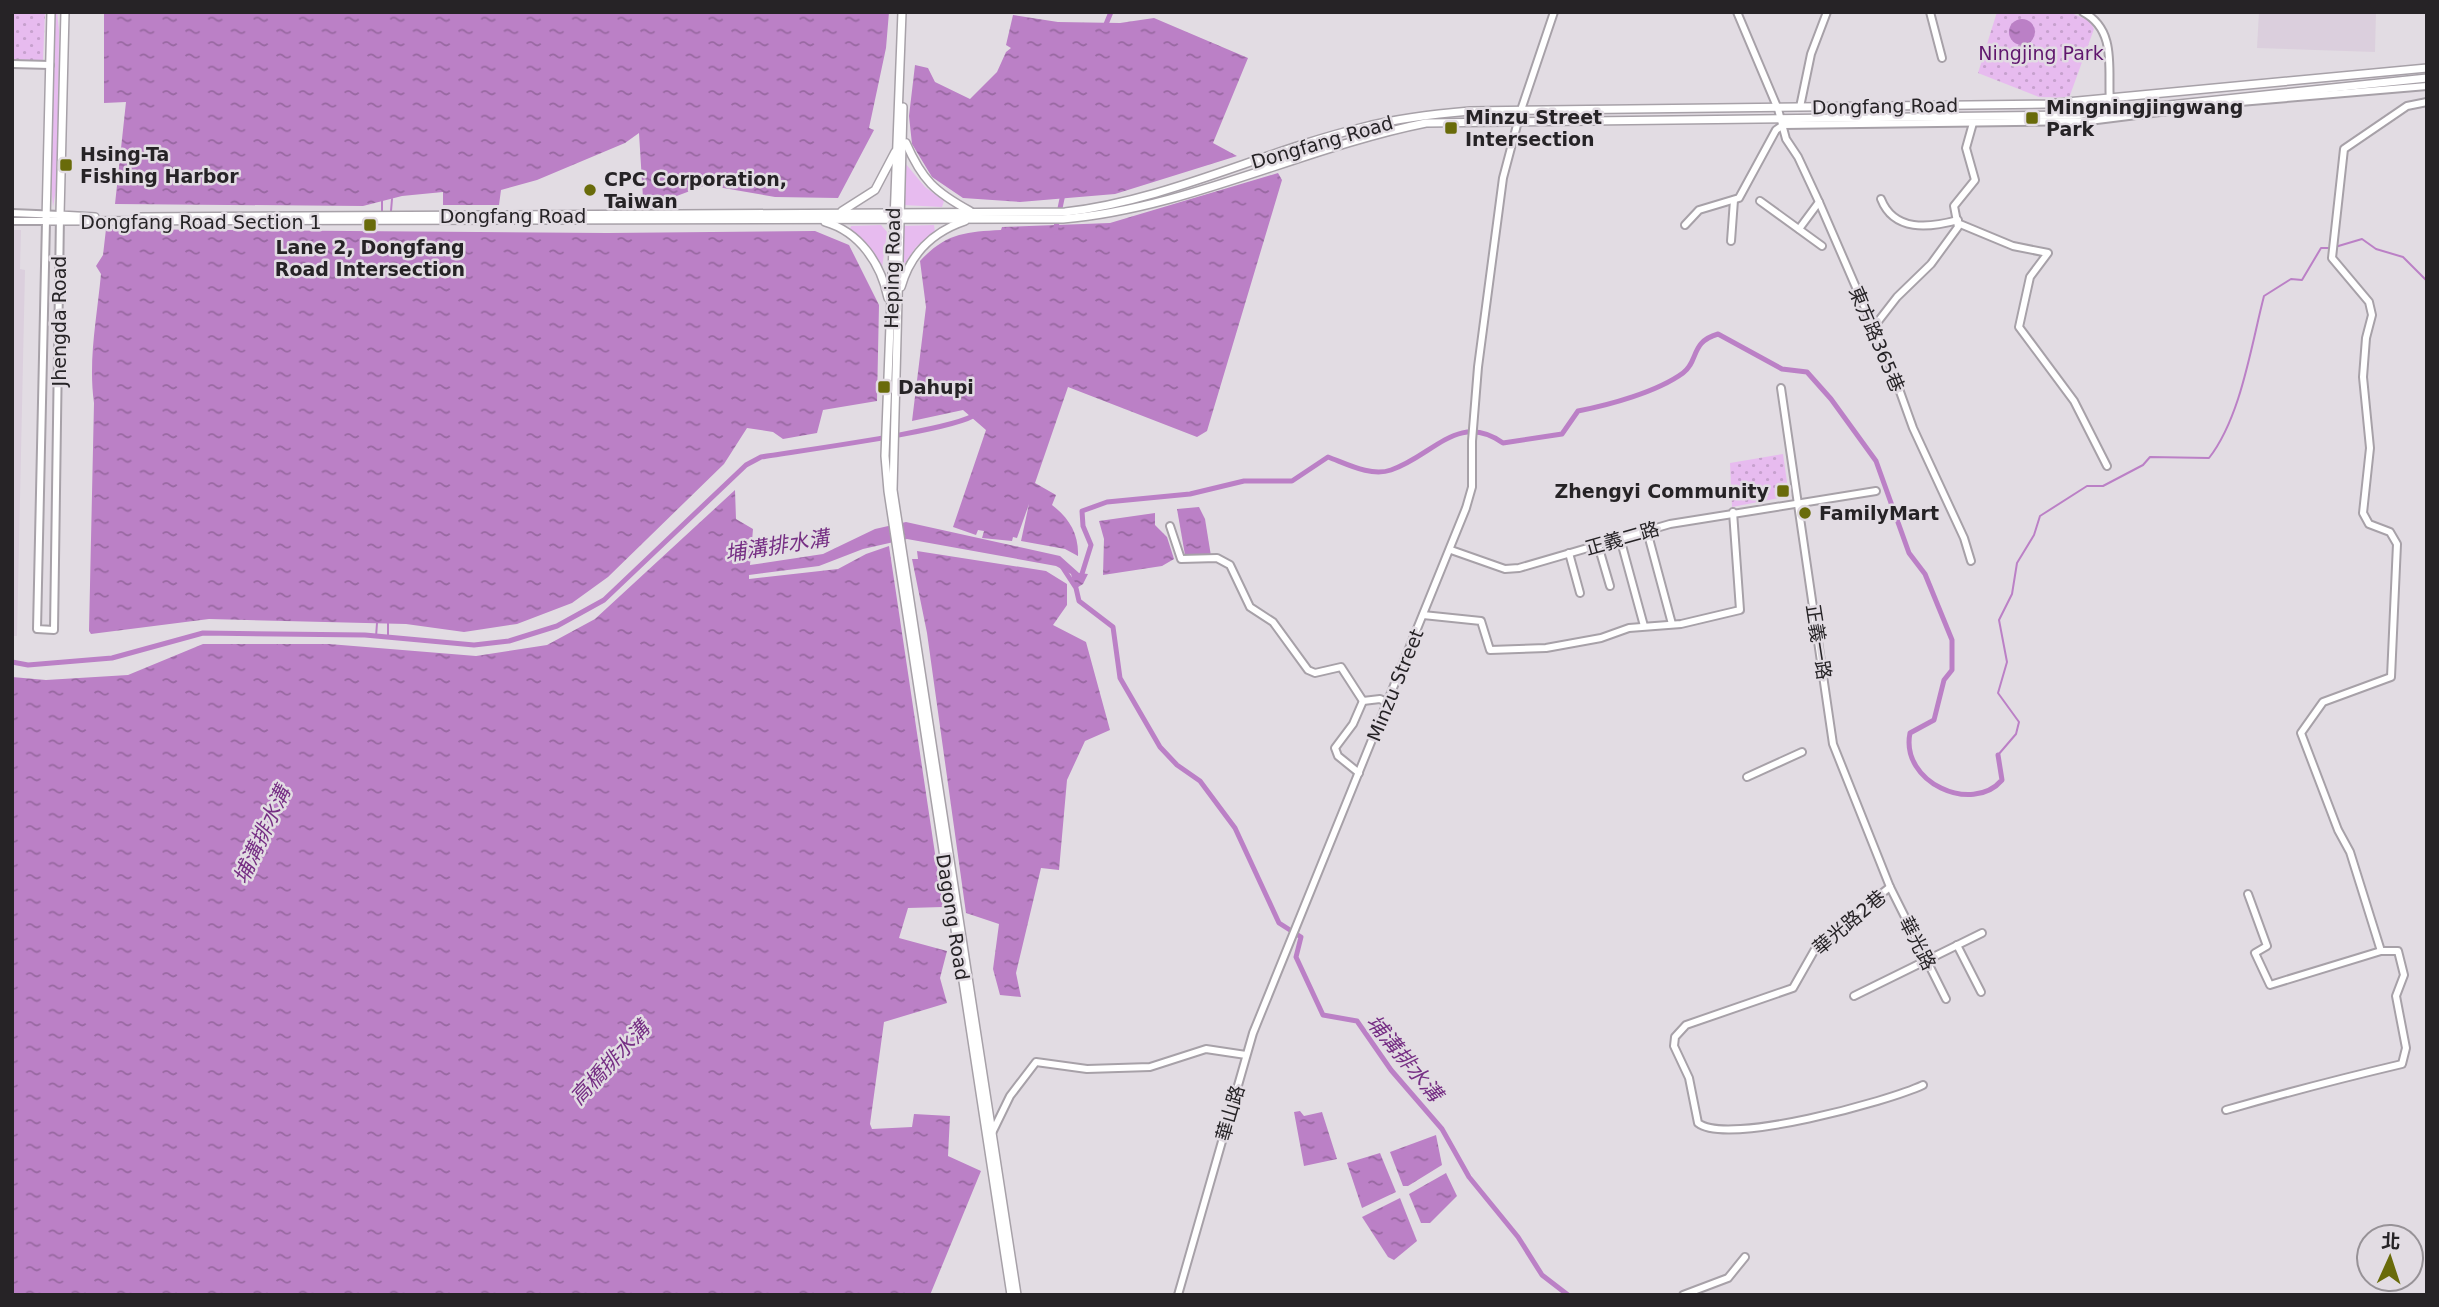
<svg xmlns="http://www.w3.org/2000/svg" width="2439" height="1307" viewBox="0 0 2439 1307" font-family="'DejaVu Sans','Noto Sans TC',sans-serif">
<defs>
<pattern id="park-dots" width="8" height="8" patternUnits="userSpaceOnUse" patternTransform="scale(1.75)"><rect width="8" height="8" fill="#e7bbef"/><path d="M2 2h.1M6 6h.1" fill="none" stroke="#c6a0cd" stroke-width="1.8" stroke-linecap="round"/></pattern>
<pattern id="water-ripples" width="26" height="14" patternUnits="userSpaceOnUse" patternTransform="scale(1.75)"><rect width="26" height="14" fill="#bb80c6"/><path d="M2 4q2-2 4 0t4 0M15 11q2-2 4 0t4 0" fill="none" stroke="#9868a1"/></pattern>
</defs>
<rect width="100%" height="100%" fill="#e2dce3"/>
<!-- built -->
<g fill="#dbcfdd">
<polygon points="2259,12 2376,12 2375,52 2257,48"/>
<polygon points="12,230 21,230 20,269 25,270 17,636 12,636"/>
</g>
<!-- grass -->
<g fill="#e7bbef">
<polygon points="54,12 57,12 59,30 58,178 53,207 50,174"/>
<polygon points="905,163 925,187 944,201 942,207 903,205"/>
<polygon points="881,225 887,232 882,268 850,229 851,226"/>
<polygon points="934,225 935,232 916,247 905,263 901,262 902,226"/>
</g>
<!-- park -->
<g fill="url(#park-dots)">
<polygon points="12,12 45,12 43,60 12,60"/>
<polygon points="1997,12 2069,12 2090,21 2094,29 2069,98 2039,97 1978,73"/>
<polygon points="1783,454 1788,489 1779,498 1732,507 1730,463"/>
</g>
<!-- water -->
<g fill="url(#water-ripples)">
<polygon points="104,12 889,12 886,48 869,128 874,130 838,198 775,197 706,185 674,197 643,198 639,133 625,143 537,180 501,190 499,205 443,205 443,192 402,196 363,206 115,204 126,102 104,103"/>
<polygon points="1013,15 1058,22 1120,23 1154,18 1248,58 1213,143 1237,156 1115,194 1020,202 963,198 932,177 912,144 909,116 915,65 928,68 935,82 970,99 997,72 1006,52 1011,48 1006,45"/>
<circle cx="2022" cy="32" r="13"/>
<path d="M1278 173 1282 180 1207 431 1197 437 1068 387 1035 483 1056 495 1052 505C1069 518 1079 534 1078 556L1065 549 1021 541 1029 504 1017 538 1013 537 1012 541 982 538 984 531 978 530 976 535 953 527 986 430 963 410 912 421 926 307 920 261C946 233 965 232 1001 230L1002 227 1110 223Z"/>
<path d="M106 229 607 233 815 231 849 245 879 305 877 401 823 410 817 433 783 439 773 432 747 428 724 464 608 577 572 603 517 624 464 632 406 624 209 619 91 634 89 631 94 403C88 360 97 317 101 274L96 266 103 255Z"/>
<polygon points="735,490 736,519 753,529 750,565 823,554 875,529 906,522 1060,556 1079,573 1088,574 1083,584 1075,589 1071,574 1056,566 907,539 863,549 819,566 749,575 749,579 838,569 866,554 889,546 943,907 908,908 899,938 947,951 940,978 947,1003 884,1022 870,1124 872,1129 912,1127 914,1114 950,1116 948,1156 981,1171 930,1295 12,1295 12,677 46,680 128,675 203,644 329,644 476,656 547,645 595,619"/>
<polygon points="1199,507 1205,519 1211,556 1185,555 1177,509"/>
<polygon points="1155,513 1155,525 1167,537 1174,559 1162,566 1103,575 1104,539 1099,521"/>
<polygon points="917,551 1046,571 1067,584 1067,605 1053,625 1086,642 1110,730 1085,741 1067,780 1059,870 1041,868 1016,973 1021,997 1000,995 993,969 999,924 966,913 927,633 912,559 918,559"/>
<polygon points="1300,1111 1304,1116 1322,1112 1337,1159 1304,1166 1294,1112"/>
<polygon points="1436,1135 1442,1165 1408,1186 1403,1186 1390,1152"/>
<polygon points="1380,1153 1396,1192 1362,1208 1347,1163"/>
<polygon points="1446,1173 1457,1196 1430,1223 1421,1223 1409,1194"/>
<polygon points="1400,1198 1417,1241 1394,1260 1388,1257 1362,1217"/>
</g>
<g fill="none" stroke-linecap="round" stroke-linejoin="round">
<!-- stream -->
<g stroke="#bb80c6" stroke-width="2">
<polyline points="382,199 382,212"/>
<polyline points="391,211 392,199"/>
<polyline points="2335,247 2362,239 2376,249 2403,257 2427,281"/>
<polyline points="376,637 377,623"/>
<polyline points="388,637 388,623"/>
<path d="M1998 755 2016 734 2019 722 1998 693 2007 662 1999 620 2012 594 2017 563 2034 535 2040 516 2087 486H2103L2143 465 2150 457 2209 458C2241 417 2251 346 2264 296L2291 279 2302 280 2321 248H2330"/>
</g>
<!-- canal -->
<g stroke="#bb80c6" stroke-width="5">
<polyline points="1104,29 1111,12"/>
<polyline points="1055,232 1063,194"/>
<polyline points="1061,565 1076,588 1079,601 1113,627 1120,678 1160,747 1177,765 1200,781 1235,828 1279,923 1301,937 1296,957 1323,1015 1357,1021 1391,1070 1442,1129 1469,1177 1518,1237 1542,1275 1568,1295"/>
<path d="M1081 577 1091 545 1083 526 1082 511 1107 502 1190 494 1244 481H1292L1328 457C1347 464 1371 477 1391 470 1433 456 1458 411 1503 443L1562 434 1578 411C1609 405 1657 392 1683 373 1699 361 1690 342 1718 334L1782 369 1807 372 1831 399 1876 461 1909 553 1925 574 1952 640V670L1944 680 1934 720 1910 733C1900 782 1972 815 2002 780L1998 755"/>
<path d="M12 662 28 665 112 658 203 633 365 635 474 645 509 641 557 626 604 600 746 465 761 457C797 451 957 430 976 414"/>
</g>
<!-- minor casing -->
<g stroke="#a7a1a8" stroke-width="10">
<g id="minor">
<polyline points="1737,12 1778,109 1786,139 1798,157 1819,202 1894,375 1913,428 1964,538 1971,561"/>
<polyline points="1930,12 1942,58"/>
<path d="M2083 12C2121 32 2105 78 2111 112"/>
<polyline points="12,64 50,65"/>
<polyline points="1800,107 1811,54 1827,12"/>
<path d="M1881 199C1894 232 1929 228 1958 220"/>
<polyline points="1760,201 1822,246"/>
<polyline points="12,213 60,215 54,630 37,629 46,221 12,221"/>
<polyline points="1960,224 2013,246 2048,253 2030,277 2019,327 2074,401 2107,466"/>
<polyline points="1685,225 1699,210 1739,198 1776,130 1783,125 2089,121 2240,102 2427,86"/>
<polyline points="1799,229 1819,202"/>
<polyline points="1731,241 1734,200"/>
<polyline points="1873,328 1897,297 1931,264 1958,227 1954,206 1975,180 1966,148 1973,123"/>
<polyline points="1781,388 1833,744 1890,887 1946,999"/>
<polyline points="1170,526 1181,559 1217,558 1230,565 1250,607 1273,622 1308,670 1315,673 1341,667 1363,701 1380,699 1388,703"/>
<polyline points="1647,531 1672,624"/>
<polyline points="1620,538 1644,626"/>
<polyline points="1598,545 1610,586"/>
<polyline points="1451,550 1505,569 1519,568 1670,524 1876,491"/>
<polyline points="1569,553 1580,593"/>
<polyline points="1423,615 1481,621 1490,650 1546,648 1601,638 1629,628 1681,624 1740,610 1733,512"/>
<polyline points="1359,773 1338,756 1335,748 1353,724 1363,701"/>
<polyline points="1747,777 1802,752"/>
<path d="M1890 887 1818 944 1793 988 1686 1025 1675 1037 1674 1046 1689 1078 1698 1123C1727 1146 1889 1101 1923 1085"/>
<polyline points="1957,945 1981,992"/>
<polyline points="2381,951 2350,852 2338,830 2301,733 2323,702 2391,677 2397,544 2390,532 2369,524 2363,513 2370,448 2363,377 2366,338 2372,315 2369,302 2332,258 2344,149 2407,106 2427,102"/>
<polyline points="1854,996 1982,933"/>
<path d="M2226 1110C2285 1093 2343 1078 2402 1064L2406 1048 2396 996 2404 975 2398 951H2381L2270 985 2255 953 2267 946 2248 894"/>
<polyline points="992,1133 1010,1096 1036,1062 1087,1069 1150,1067 1206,1049 1246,1055"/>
<polyline points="1178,1295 1253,1033 1466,508 1472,487 1472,441 1478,367 1503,178 1521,110 1554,12"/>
<polyline points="1683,1295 1728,1278 1745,1257"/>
</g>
</g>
<!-- major casing -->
<g stroke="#a7a1a8" stroke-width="10">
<g id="major">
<path d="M51 12 46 221 1063 219C1185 209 1305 147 1426 123L2074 115 2427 78"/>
<polyline points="65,12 60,215 95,217"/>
<polyline points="902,12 885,456 888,491 1011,1295"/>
<polyline points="903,107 893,490 1017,1295"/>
<path d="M906 143C922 180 935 192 970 211"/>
<polyline points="842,211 875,190 895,152"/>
<path d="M138 217 1065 212C1169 200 1263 151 1364 127 1399 118 1434 114 1470 111L2046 104 2427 68"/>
<path d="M825 222C860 232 881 264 888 298"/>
<path d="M901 287C910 255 932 232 965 221"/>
</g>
</g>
<!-- minor -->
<use href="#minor" stroke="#fff" stroke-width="6"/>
<!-- major -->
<use href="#major" stroke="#fff" stroke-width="7"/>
</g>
<!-- markers -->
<g fill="#696b0a" stroke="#e2dce3" stroke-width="2.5">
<rect x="2025" y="111" width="14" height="14" rx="3.5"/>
<rect x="1444" y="121" width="14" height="14" rx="3.5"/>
<rect x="59" y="158" width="14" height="14" rx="3.5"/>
<circle cx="590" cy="190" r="7"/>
<rect x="363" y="218" width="14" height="14" rx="3.5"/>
<rect x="877" y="380" width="14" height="14" rx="3.5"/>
<rect x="1776" y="484" width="14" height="14" rx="3.5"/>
<circle cx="1805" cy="513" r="7"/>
</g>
<g text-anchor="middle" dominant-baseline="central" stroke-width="5" stroke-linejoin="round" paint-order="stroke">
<!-- park labels -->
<g font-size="19" fill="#60176e" stroke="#e2dce3">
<text x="2041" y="53">Ningjing Park</text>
</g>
<!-- street labels -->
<g font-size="19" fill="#262326" stroke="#e2dce3">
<text transform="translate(1885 106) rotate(-1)">Dongfang Road</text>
<text transform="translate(1322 142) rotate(-16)">Dongfang Road</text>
<text x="513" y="216">Dongfang Road</text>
<text x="201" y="222">Dongfang Road Section 1</text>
<text transform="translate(892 268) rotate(-89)">Heping Road</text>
<text transform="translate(59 321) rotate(-90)">Jhengda Road</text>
<text transform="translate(1877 339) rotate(67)">東方路365巷</text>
<text transform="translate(1622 538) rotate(-16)">正義二路</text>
<text transform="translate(1819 642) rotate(81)">正義一路</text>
<text transform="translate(1395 685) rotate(-68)">Minzu Street</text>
<text transform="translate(953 917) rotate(81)">Dagong Road</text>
<text transform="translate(1849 922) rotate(-40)">華光路2巷</text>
<text transform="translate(1918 943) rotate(63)">華光路</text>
<text transform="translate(1230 1113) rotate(-74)">華山路</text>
</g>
<!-- poi labels -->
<g font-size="19" font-weight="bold" fill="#262326" stroke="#e2dce3" text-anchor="start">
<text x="2046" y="107">Mingningjingwang<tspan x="2046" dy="22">Park</tspan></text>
<text x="1465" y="117">Minzu Street<tspan x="1465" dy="22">Intersection</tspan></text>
<text x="80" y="154">Hsing-Ta<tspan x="80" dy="22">Fishing Harbor</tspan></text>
<text x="604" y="179">CPC Corporation,<tspan x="604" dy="22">Taiwan</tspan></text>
<text x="370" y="247" text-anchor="middle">Lane 2, Dongfang<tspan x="370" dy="22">Road Intersection</tspan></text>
<text x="898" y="387">Dahupi</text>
<text x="1769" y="491" text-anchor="end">Zhengyi Community</text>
<text x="1819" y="513">FamilyMart</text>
</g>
<!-- water labels -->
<g font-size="21" font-style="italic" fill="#762f84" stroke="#e2dce3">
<text transform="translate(777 546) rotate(-9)">埔溝排水溝</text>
<text transform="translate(262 835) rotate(-65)">埔溝排水溝</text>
<text transform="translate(1404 1058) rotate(50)">埔溝排水溝</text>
<text transform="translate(610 1063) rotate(-47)">高橋排水溝</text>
</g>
</g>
<!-- border -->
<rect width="2439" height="1307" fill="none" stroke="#262326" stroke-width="28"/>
<!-- north arrow -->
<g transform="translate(2390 1258) rotate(3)"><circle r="33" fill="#e2dce3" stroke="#979297" stroke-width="2"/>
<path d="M0-5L12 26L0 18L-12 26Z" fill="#696b0a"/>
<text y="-10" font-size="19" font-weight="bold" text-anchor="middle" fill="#262326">北</text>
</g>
</svg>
